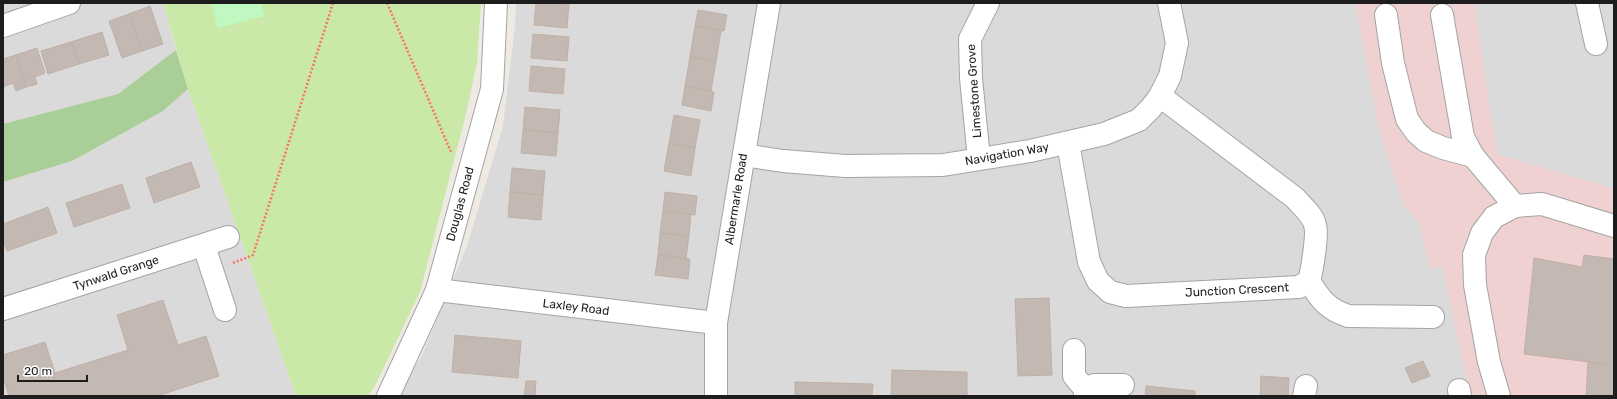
<svg xmlns="http://www.w3.org/2000/svg" width="1617" height="399" viewBox="0 0 1617 399" font-family="Rubik,sans-serif">
<rect width="100%" height="100%" fill="#eeeae3"/>
<!-- residential -->
<g fill="#dbdada">
<polygon points="3,3 163,3 176,50 118,94 3,124"/>
<polygon points="516,3 1355,3 1380,134 1405,207 1419,221 1430,268 1442,266 1470,384 1470,396 395,396 422,356 468,243 503,126 515,26"/>
<polygon points="1474,3 1614,3 1614,189 1497,154"/>
<polygon points="188,89 296,396 3,396 3,182 72,161 163,111"/>
</g>
<!-- commercial -->
<polygon fill="#efd1d1" points="1355,3 1474,3 1497,154 1614,189 1614,396 1470,396 1442,266 1430,268 1419,221 1405,208 1380,134"/>
<!-- grass -->
<polygon fill="#cae9a8" points="163,3 481,3 477,63 466,114 420,292 374,388 367,396 296,396 188,89"/>
<!-- forest -->
<polygon fill="#a9ce97" points="176,50 188,89 163,111 72,161 3,182 3,124 118,94"/>
<!-- park -->
<polygon fill="#bff9c1" points="211,3 261,3 264,16 218,28"/>
<!-- building -->
<g fill="#c3b9b2" stroke="#c0b0a5">
<polygon points="536,3 569,4 567,28 534,25"/>
<polygon points="150,6 163,44 142,51 129,14"/>
<polygon points="698,10 727,15 724,31 695,26"/>
<polygon points="129,14 142,51 122,58 109,21"/>
<polygon points="695,26 721,31 716,61 690,57"/>
<polygon points="102,32 109,55 79,64 71,42"/>
<polygon points="533,34 569,37 567,61 531,58"/>
<polygon points="71,42 79,64 48,74 41,51"/>
<polygon points="37,48 45,73 35,77 37,84 26,87 16,55"/>
<polygon points="16,55 26,87 16,91 13,83 3,87 3,59"/>
<polygon points="690,57 716,61 711,91 685,86"/>
<polygon points="531,66 565,69 563,94 529,91"/>
<polygon points="685,86 714,92 711,111 682,105"/>
<polygon points="525,107 560,110 558,133 523,130"/>
<polygon points="674,115 700,120 695,148 669,143"/>
<polygon points="523,130 558,133 556,156 521,153"/>
<polygon points="669,143 695,148 691,176 664,171"/>
<polygon points="191,162 200,187 154,203 146,178"/>
<polygon points="512,168 545,171 543,195 510,192"/>
<polygon points="122,184 130,208 74,227 66,203"/>
<polygon points="510,192 543,195 541,220 508,217"/>
<polygon points="665,192 697,196 695,215 663,211"/>
<polygon points="48,207 57,233 7,251 3,241 3,224"/>
<polygon points="663,211 691,214 689,236 660,233"/>
<polygon points="660,233 689,236 686,258 658,255"/>
<polygon points="658,255 690,259 688,279 655,275"/>
<polygon points="1584,255 1614,259 1614,365 1524,354 1534,258 1582,267"/>
<polygon points="1049,298 1052,375 1018,376 1015,299"/>
<polygon points="163,300 178,345 206,336 219,376 157,396 9,396 3,377 3,355 45,342 55,373 128,350 117,315"/>
<polygon points="455,335 521,341 518,378 452,372"/>
<polygon points="1423,361 1430,376 1412,383 1405,368"/>
<polygon points="1588,362 1614,365 1614,396 1586,396"/>
<polygon points="892,370 967,372 967,396 891,396"/>
<polygon points="1261,376 1289,378 1288,396 1260,396"/>
<polygon points="526,381 536,381 535,396 524,396"/>
<polygon points="795,382 873,384 872,396 795,396"/>
<polygon points="1146,386 1195,391 1195,396 1145,396"/>
</g>
<g fill="none" stroke-linecap="round" stroke-linejoin="round">
<!-- minor casing -->
<g stroke="#a4a4a4" stroke-width="24">
<g id="minor">
<polyline points="1587,3 1596,44"/>
<polyline points="1386,15 1393,63 1407,119 1416,132 1426,141 1443,148 1473,156"/>
<polyline points="1442,15 1463,137 1473,156 1515,206"/>
<polyline points="3,26 69,3"/>
<path d="M1068 143 1089 262 1098 281 1110 292 1126 296 1299 287 1309 281C1312 271 1318 234 1315 225 1313 215 1302 206 1295 198L1160 96"/>
<polyline points="744,155 783,161 845,166 943,165 1030,151 1104,134 1139,120 1151,108 1160,96 1170,76 1177,43 1169,3"/>
<polyline points="979,159 971,78 970,39 988,3"/>
<polyline points="204,246 225,310"/>
<path d="M1309 281C1320 299 1327 309 1348 316L1433 317"/>
<polyline points="437,290 716,323"/>
<polyline points="3,309 228,237"/>
<polyline points="1074,350 1074,376 1085,389 1085,396"/>
<polyline points="1085,389 1094,385 1123,385"/>
<polyline points="1459,390 1460,396"/>
<polyline points="388,396 437,290 492,89 496,3"/>
<polyline points="716,396 716,323 769,3"/>
<polyline points="1304,396 1306,386"/>
<polyline points="1499,396 1489,362 1475,285 1474,255 1482,233 1494,217 1515,206 1542,204 1614,226"/>
</g>
</g>
<!-- path -->
<g stroke="#fa7268" stroke-width="2.5" stroke-dasharray="2 2" stroke-linecap="butt">
<polyline points="387,3 451,152"/>
<polyline points="233,263 253,255 333,3"/>
</g>
<!-- minor -->
<use href="#minor" stroke="#fff" stroke-width="22"/>
</g>
<g text-anchor="middle" dominant-baseline="central" stroke-width="3" stroke-linejoin="round" paint-order="stroke">
<!-- street labels -->
<g font-size="12" fill="#1d1d1d" stroke="#fff">
<text transform="translate(974 91) rotate(-94)">Limestone Grove</text>
<text transform="translate(1007 154) rotate(-10)">Navigation Way</text>
<text transform="translate(736 199) rotate(-81)">Albermarle Road</text>
<text transform="translate(460 204) rotate(-75)">Douglas Road</text>
<text transform="translate(116 273) rotate(-18)">Tynwald Grange</text>
<text transform="translate(1237 290) rotate(-3)">Junction Crescent</text>
<text transform="translate(576 307) rotate(7)">Laxley Road</text>
</g>
</g>
<!-- border -->
<rect width="1617" height="399" fill="none" stroke="#1d1d1d" stroke-width="8"/>
<!-- scale -->
<path d="M18 375v6h69v-6" fill="none" stroke="#1d1d1d" stroke-width="2"/>
<text x="24" y="375" font-size="12" fill="#1d1d1d" stroke="#ffffff" stroke-width="3" paint-order="stroke">20 m</text>
</svg>
